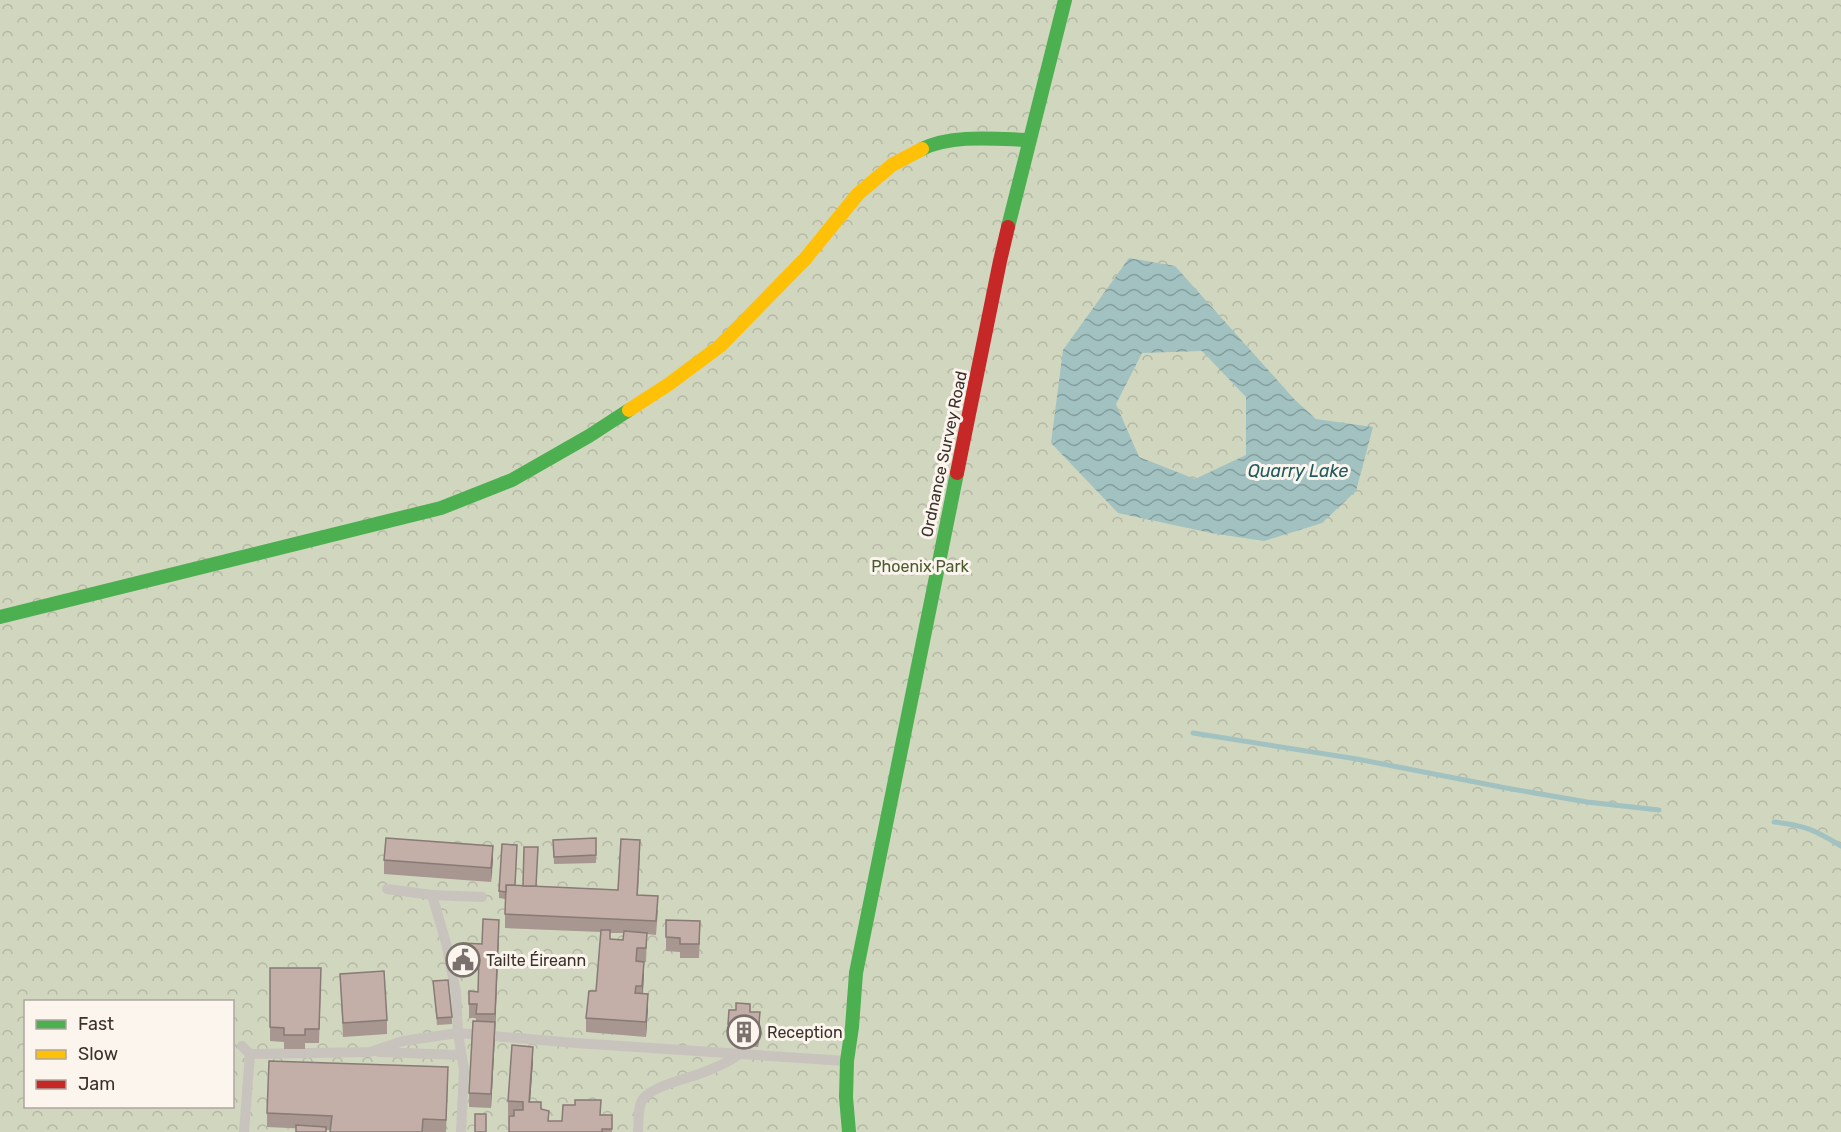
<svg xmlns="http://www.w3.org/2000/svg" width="1841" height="1132" viewBox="0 0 1841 1132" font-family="Rubik,sans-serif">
<defs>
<pattern id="park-crowns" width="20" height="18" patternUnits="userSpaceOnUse" patternTransform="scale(1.5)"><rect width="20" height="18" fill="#d1d6bf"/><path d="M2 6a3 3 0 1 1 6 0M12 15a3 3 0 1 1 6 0" fill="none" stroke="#b4b8a4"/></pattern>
<pattern id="water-waves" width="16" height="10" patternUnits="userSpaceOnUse" patternTransform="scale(1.5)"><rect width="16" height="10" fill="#a1c2c1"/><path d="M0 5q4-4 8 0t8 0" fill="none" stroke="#849e9d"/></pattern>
</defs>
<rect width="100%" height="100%" fill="#f0ebe5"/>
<!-- park -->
<path fill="url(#park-crowns)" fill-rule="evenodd" d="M0 0H1841V1132H0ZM26 1002H232V1106H26Z"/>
<!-- water -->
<path fill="url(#water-waves)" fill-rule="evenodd" d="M1129 258 1175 266 1295 400 1316 419 1373 427 1356 491 1322 523 1264 541 1211 533 1118 513 1051 443 1063 350ZM1202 351 1246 397V455L1195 479 1139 457 1116 404 1142 353Z"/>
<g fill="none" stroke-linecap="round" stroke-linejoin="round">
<!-- stream -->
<g stroke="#a1c2c1" stroke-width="5">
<polyline points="1193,733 1357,759 1506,788 1587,802 1659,810"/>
<path d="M1774 822C1804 825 1815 830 1841 846"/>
</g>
<!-- lane -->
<g stroke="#c9c3be" stroke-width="10">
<polyline points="387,889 432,895 446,943 456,992 458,1033 576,1043 846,1061"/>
<polyline points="432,895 482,897"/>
<polyline points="242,1046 250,1054 370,1052 403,1041 458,1033 464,1070 461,1132"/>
<polyline points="379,1052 460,1055"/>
<polyline points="244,1132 250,1054"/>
<path d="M638 1132C639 1122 637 1108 643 1099 651 1087 685 1079 699 1074 713 1069 726 1064 738 1055"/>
</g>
<!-- fast -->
<g stroke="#4caf50" stroke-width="14">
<path d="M922 149C952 134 996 139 1029 140"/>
<polyline points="1008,227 1065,0"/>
<polyline points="0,617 441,508 512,480 589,436 629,410"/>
<polyline points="849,1132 846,1097 847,1061 852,1027 856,973 957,473"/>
</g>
<!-- slow -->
<polyline stroke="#ffc107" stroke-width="14" points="629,410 669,384 720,346 805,259 858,194 892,165 922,149"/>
<!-- jam -->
<polyline stroke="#c62828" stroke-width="14" points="957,473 1000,261 1008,227"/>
</g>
<!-- wall -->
<g fill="#a89690" fill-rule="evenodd">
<polygon points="596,838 596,863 554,864 553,840"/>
<path d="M517 852 515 885 618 890 640 854 638 895 658 910 656 935 647 934 646 962H643L644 976 643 994 648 1008 646 1037 586 1032V1018L596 991 601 932 505 928V899L499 898V891ZM610 933H624L623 940 610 939Z"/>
<polygon points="384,860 493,860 491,882 384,874"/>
<polygon points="666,920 700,935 699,958 680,958 680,952 666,951"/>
<polygon points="499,934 495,1036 491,1108 469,1107 469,1093 476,1021 476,1018 469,1018 469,991 478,992 479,970 463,969 463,943 482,944"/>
<polygon points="270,968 321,982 319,1043 305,1043 305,1049 284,1049 284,1042 270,1041"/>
<polygon points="340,974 387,1020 387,1034 343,1037"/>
<polygon points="433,981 452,1017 452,1024 437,1025"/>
<polygon points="750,1012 760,1026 758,1047 736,1045 736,1039 728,1038 728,1024"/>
<polygon points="533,1061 530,1102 541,1109 549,1121 562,1121 601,1115 612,1115 612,1132 509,1132 513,1116 508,1115 508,1101"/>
<polygon points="448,1081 446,1132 330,1132 331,1130 267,1127 267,1113"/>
</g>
<!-- shaded-wall -->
<g fill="#887a75">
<polygon points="493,846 493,860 491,882 491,868"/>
<polygon points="499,920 499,934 495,1028 495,1014"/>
<polygon points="644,962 644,976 642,1000 642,986"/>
<polygon points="648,994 648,1008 646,1037 646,1022"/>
<polygon points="760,1012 760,1026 758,1047 758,1033"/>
<polygon points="495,1022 495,1036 491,1108 491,1094"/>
<polygon points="533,1047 533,1061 529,1116 529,1102"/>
</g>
<!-- building -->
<g fill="#c3afa7" stroke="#887a75" stroke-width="1.5">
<polygon points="386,838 493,846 491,868 384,860"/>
<polygon points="596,838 596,855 554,857 553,840"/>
<polygon points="621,839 640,840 637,895 658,896 656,921 505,914 506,885 618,890"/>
<polygon points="502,844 517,845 515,885 506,885 506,892 499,891"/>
<polygon points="524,847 538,847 536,886 523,886"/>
<polygon points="483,919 499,920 495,1014 476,1014 477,1004 469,1004 469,991 478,992 479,956 463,955 463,943 482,944"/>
<polygon points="666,920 700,921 699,944 680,944 680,938 666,937"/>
<polygon points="601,930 610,930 610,939 623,940 624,931 647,933 646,948 637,948 636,961 644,962 642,986 636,986 635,993 648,994 646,1022 586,1018 589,991 596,991"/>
<polygon points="270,968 321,968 319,1029 305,1029 305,1035 284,1035 284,1028 270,1027"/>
<polygon points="384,971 387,1020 343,1023 340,974"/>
<polygon points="448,980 452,1017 437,1018 433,981"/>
<polygon points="736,1003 750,1004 750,1012 760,1012 758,1033 736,1031 737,1025 728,1024 729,1010 736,1010"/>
<polygon points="473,1021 495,1022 491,1094 469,1093"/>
<polygon points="512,1045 533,1047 529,1102 541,1102 541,1109 549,1111 548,1121 562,1121 563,1105 575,1105 575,1100 601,1100 600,1115 612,1115 612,1129 602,1129 602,1132 509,1132 509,1116 514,1116 514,1110 523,1110 523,1102 508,1101"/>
<polygon points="269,1061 448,1067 446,1120 423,1119 422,1132 330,1132 332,1116 267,1113"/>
<rect x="475" y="1114" width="11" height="18"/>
<polygon points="296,1125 326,1127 326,1132 296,1132"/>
</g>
<!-- icons -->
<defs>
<g id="civic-ring" transform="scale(1.725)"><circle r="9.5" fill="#fbf5ee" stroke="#7a716c" stroke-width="1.5"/><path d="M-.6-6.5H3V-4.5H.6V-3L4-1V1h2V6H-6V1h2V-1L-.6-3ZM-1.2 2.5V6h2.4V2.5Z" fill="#7a716c"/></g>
<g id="building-ring" transform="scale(1.725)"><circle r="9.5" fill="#fbf5ee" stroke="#7a716c" stroke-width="1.5"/><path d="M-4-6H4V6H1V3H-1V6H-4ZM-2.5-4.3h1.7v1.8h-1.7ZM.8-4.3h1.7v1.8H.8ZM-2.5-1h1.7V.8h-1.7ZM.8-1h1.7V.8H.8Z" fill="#7a716c"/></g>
</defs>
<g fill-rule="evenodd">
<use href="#civic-ring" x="463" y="960"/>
<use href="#building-ring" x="744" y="1032"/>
</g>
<g text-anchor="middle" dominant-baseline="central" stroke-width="6" stroke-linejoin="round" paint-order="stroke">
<!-- street labels -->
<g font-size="16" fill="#3b302b" stroke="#fbf5ee">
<text transform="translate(944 454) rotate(-78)">Ordnance Survey Road</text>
</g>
<!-- park labels -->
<g font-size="16" fill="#4a5a2e" stroke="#fbf5ee">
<text x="920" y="566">Phoenix Park</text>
</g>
<!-- poi labels -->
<g font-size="16" fill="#3b302b" stroke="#fbf5ee" text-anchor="start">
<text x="486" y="960">Tailte Éireann</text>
<text x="767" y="1032">Reception</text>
</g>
<!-- water labels -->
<g font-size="18" font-style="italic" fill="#1f5a5e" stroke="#fbf5ee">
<text x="1298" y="471">Quarry Lake</text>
</g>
</g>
<!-- legend -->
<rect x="24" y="1000" width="210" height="108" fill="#fbf5ee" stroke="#aea6a0" stroke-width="1.5"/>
<rect x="36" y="1020" width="30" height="9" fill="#4caf50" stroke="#aea6a0" stroke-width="1.5"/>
<text x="78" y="1030" font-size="18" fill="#3b302b">Fast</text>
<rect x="36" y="1050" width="30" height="9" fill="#ffc107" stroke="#aea6a0" stroke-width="1.5"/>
<text x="78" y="1060" font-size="18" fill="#3b302b">Slow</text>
<rect x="36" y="1080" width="30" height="9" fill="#c62828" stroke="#aea6a0" stroke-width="1.5"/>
<text x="78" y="1090" font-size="18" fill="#3b302b">Jam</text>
</svg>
